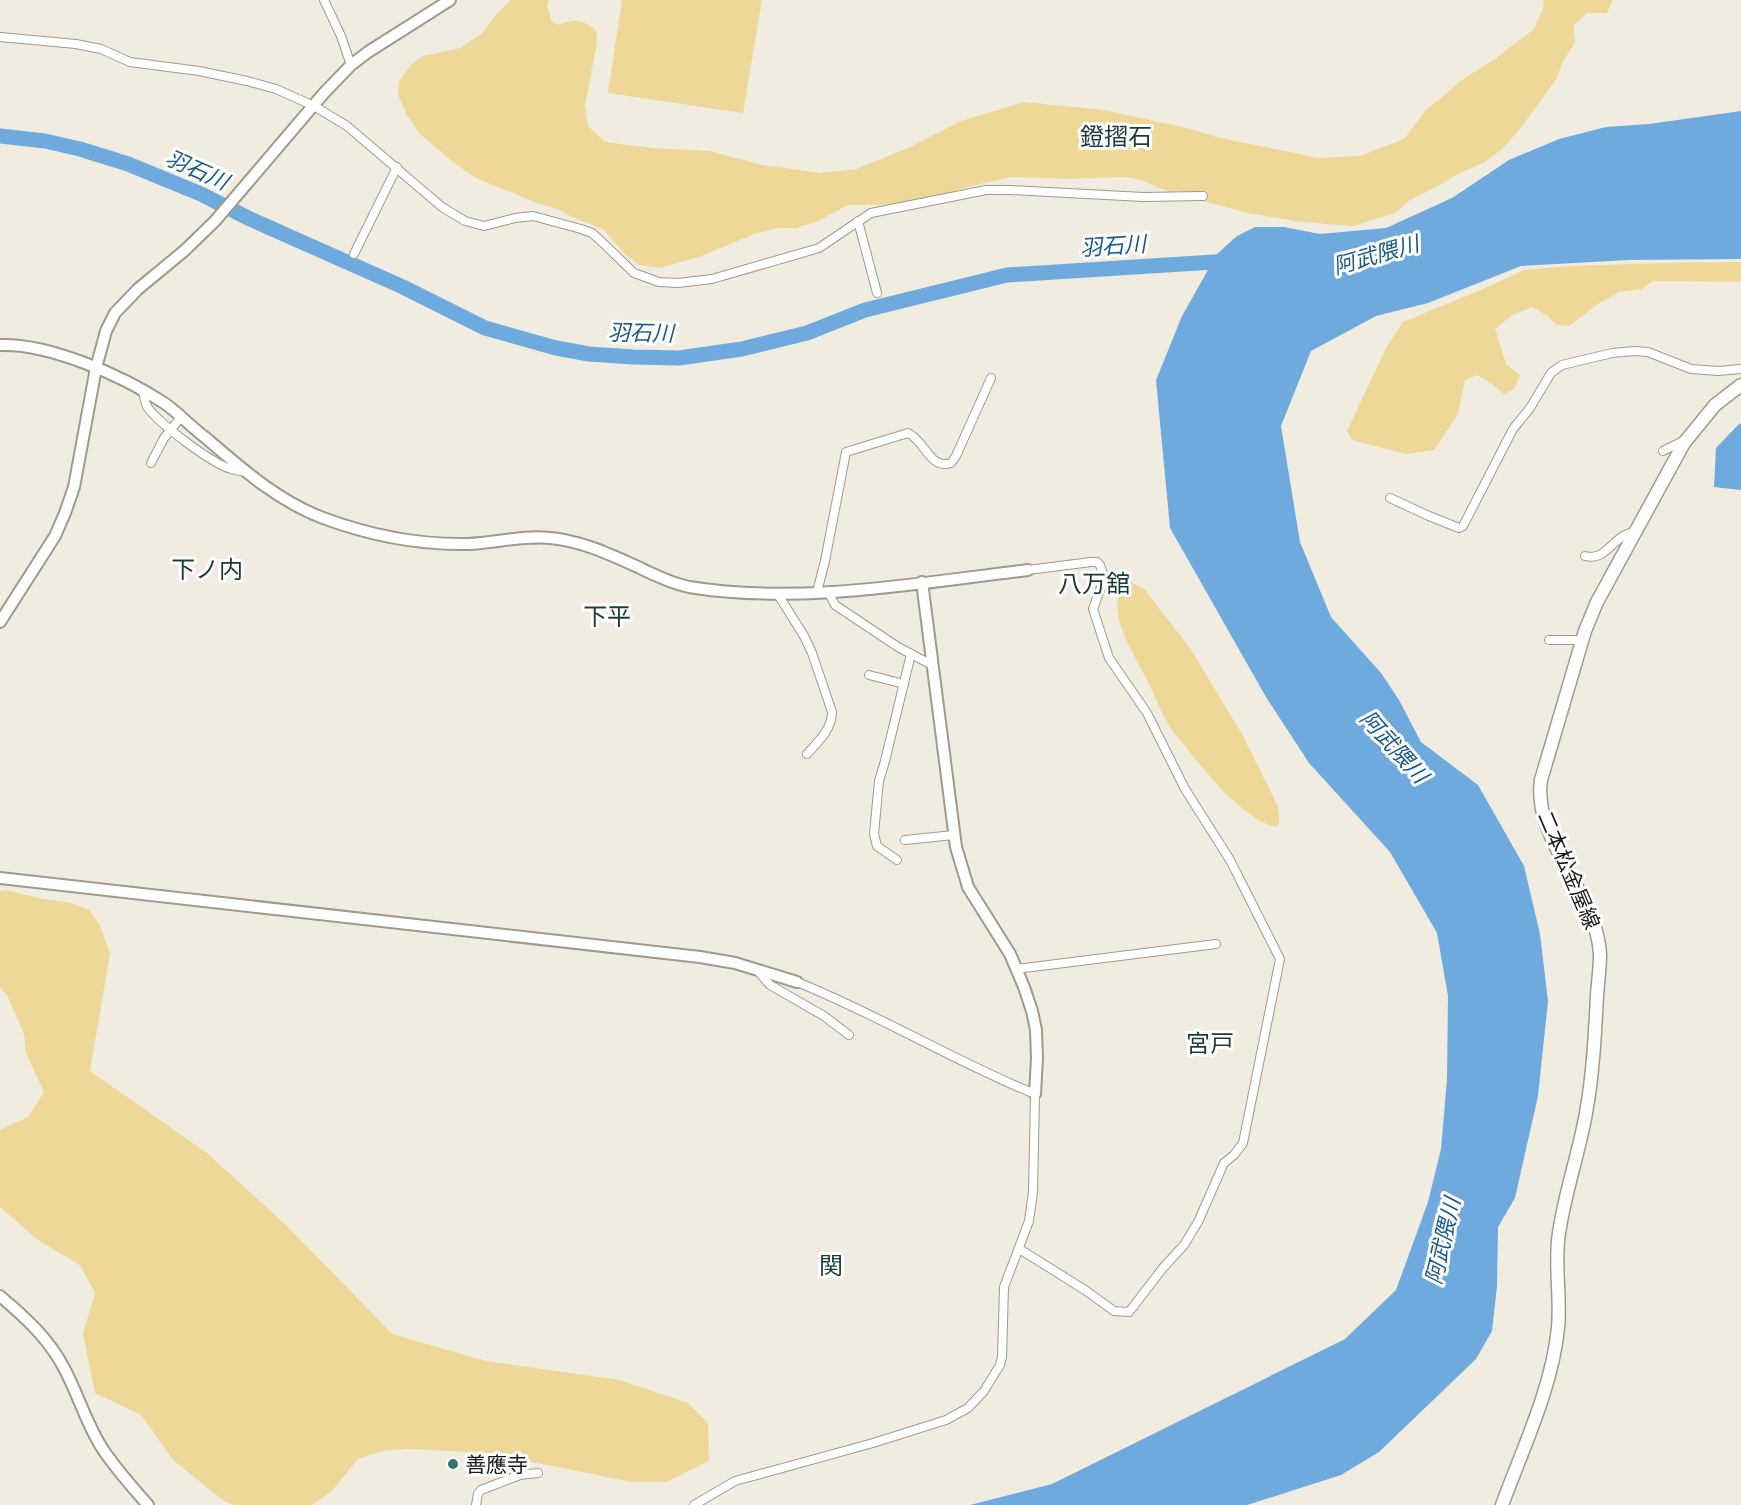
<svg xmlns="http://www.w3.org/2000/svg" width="1741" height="1505" viewBox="0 0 1741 1505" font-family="'Zilla Slab','Noto Sans JP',serif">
<rect width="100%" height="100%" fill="#f0ecdf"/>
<!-- green -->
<g fill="#edd898">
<path d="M511 0H549L547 6 552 22 557 25C574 19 582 19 596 30L597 43 585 106 588 126 605 142 652 148 710 151 762 165 821 173 857 169 910 147 961 121 1024 102 1104 110 1191 129 1220 138 1319 158 1360 156 1404 139 1426 110 1466 77 1495 59 1534 29 1544 6 1543 0H1613L1607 13H1587L1574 25 1575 43 1562 63 1557 78 1523 125 1502 149 1485 162 1458 174 1445 182 1410 200 1395 213 1353 226 1302 222 1247 213 1164 190 1141 180 1126 177 1070 179 1011 177 960 189 932 199 909 204 848 205 816 222 796 228H778L754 234 699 257 659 268 639 265 624 253 603 229 572 217 560 210 537 203 476 178 453 162 419 133 407 115 398 95 399 81 411 65 423 56 461 48 482 33 495 16Z"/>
<polygon points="622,0 762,0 743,113 608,93"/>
<polygon points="1741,262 1741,282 1653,281 1642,289 1619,292 1598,304 1569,326 1556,325 1548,316 1532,307 1511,316 1495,329 1506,364 1520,375 1515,388 1504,394 1492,384 1477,375 1465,380 1458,414 1434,450 1406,454 1352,440 1347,431 1386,348 1403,322 1490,286 1524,270 1570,266 1663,263"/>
<path d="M1123 582H1131L1145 590 1190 648 1242 734 1266 782 1278 807 1279 823 1278 827C1245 822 1205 772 1186 747 1181 741 1176 736 1171 729 1161 713 1154 693 1145 676 1131 648 1106 613 1123 582Z"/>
<polygon points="6,890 43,899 71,903 89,910 100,925 110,954 90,1071 207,1153 290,1229 392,1334 486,1361 619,1380 688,1403 708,1423 709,1461 667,1482 632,1482 488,1453 408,1449 382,1451 358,1459 333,1490 312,1505 234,1505 224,1501 173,1460 141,1415 95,1393 83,1333 95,1293 80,1265 38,1240 0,1207 0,1130 28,1117 44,1092 26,1053 24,1034 8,997 0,987 0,891"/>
</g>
<!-- water -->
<g fill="#6faadf">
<polygon points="1741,111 1741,259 1629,260 1521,266 1428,303 1376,316 1311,351 1281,426 1300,542 1331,617 1381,673 1399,700 1421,742 1478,785 1524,866 1540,934 1548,1001 1538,1096 1515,1198 1498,1227 1497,1286 1492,1331 1476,1359 1379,1452 1341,1475 1247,1505 970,1505 1052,1484 1345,1339 1396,1290 1428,1202 1441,1149 1447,1079 1448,996 1437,933 1390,852 1309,763 1266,697 1170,528 1156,380 1182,316 1217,254 1237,236 1255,227 1284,227 1320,234 1386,228 1452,198 1509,160 1559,139 1606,127 1649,124"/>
<polygon points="1741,423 1741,490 1714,487 1716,448 1737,426"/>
</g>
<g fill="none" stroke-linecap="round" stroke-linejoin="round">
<!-- river -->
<polyline stroke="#6faadf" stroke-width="15" points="0,136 45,141 80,149 128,164 201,194 250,219 403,287 485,328 556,348 589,354 633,357 679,358 742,349 807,333 865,310 1007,275 1230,261"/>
<!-- street casing -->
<g stroke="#9e9a8e" stroke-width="10">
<g id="street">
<polyline points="324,0 341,36 351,65"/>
<polyline points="0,37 76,44 101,49 130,62 199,71 247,81 276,89 314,106 347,126 442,207 465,221 484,226 515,218 533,216 581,229 592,233 601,241 634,273 659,282 678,283 712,279 819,248 871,213 986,190 1010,190 1143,197 1203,196"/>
<polyline points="858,221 877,293"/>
<polyline points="354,254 397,167"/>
<path d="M143 391C144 396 145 404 148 408 161 425 211 463 231 469 235 470 240 471 245 472"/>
<polyline points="1663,451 1685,440"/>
<polyline points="151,463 164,438 181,417"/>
<polyline points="1390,498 1429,516 1459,528 1463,526 1513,429 1530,408 1551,373 1562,365 1612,353 1635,351 1648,352 1691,369 1718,371 1741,369"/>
<path d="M1585 556C1604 561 1610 543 1625 535 1625 535 1633 532 1634 532"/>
<polyline points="828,591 835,605 898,647 932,665"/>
<path d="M817 592 825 561 846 452 908 433C926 442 930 470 951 463L956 456 991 378"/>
<path d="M777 593 804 636 812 653 832 712C832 729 818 742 807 754"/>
<polyline points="1549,640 1583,640"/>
<polyline points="869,675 904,684"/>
<polyline points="905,840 954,835"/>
<polyline points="897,860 877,846 874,834 879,781 885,761 911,654"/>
<polyline points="1016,969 1216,944"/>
<polyline points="757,970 770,985 824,1016 849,1035"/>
<polyline points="1021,1250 1085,1290 1114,1311 1129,1312 1133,1307 1162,1269 1184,1245 1198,1222 1224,1163 1234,1155 1243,1143 1280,959 1230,860 1185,789 1147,713 1109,658 1093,609 1104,579 1103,574 1100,565 1097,562 1091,562 1028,570"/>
<polyline points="476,1505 478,1494 481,1490 520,1475 538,1473"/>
<path d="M694 1505 735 1481 873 1443 946 1420 968 1408 984 1391 1000 1365 1002 1357 1004 1287 1029 1221 1033 1192 1035 1094C954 1061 879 1015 797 982"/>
</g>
</g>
<!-- secondary casing -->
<g stroke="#9e9a8e" stroke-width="14">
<g id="secondary">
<path d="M0 345C49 343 123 376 164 403 179 413 191 427 206 438 242 469 278 501 323 518 369 535 419 545 468 544 495 543 523 535 550 538 582 541 609 554 638 567 654 575 671 583 689 587 799 605 918 583 1028 570"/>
<polyline points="922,582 956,847 968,887 1010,954 1024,987 1032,1011 1036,1030 1037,1058 1035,1094"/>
<polyline points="0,622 55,536 65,513 74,487 96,368 106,331 115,313 138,289 184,251 215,221 324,93 351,65 368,52 450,0"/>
<polyline points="0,878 700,957 735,963 797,982"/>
<path d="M0 1296C25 1317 49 1339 64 1368 78 1394 86 1423 102 1448 115 1468 132 1487 148 1505"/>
</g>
</g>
<!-- primary casing -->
<g stroke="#9e9a8e" stroke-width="15">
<path id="primary" d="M1502 1505C1523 1448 1552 1388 1558 1328 1561 1296 1554 1264 1559 1233 1565 1192 1579 1153 1586 1113 1593 1074 1595 1035 1597 995 1598 982 1600 968 1600 955 1598 895 1532 840 1541 780L1585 631 1597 602 1684 443 1715 405 1741 385"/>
</g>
<!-- street -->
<use href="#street" stroke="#fff" stroke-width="8"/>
<!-- secondary -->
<use href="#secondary" stroke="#fff" stroke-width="10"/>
<!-- primary -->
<use href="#primary" stroke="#fff" stroke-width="12"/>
</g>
<!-- markers -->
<circle fill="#317973" stroke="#fff" stroke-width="2" cx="453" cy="1464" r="6"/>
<g text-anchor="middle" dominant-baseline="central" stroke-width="6" stroke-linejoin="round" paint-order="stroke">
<!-- street labels -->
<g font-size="21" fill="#1b1915" stroke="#fff">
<text transform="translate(1569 870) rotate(67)">二本松金屋線</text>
</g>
<!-- poi labels -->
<g font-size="21" fill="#1b1915" stroke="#fff" text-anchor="start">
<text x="465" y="1464">善應寺</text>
</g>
<!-- water labels -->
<g font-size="22" font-style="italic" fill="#195a8c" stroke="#fff">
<text transform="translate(197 170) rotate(24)">羽石川</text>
<text transform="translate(1113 246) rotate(-4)">羽石川</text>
<text transform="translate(1376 255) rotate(-16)">阿武隈川</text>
<text transform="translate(641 333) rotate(1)">羽石川</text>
<text transform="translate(1394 747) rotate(48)">阿武隈川</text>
<text transform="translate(1443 1241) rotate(-77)">阿武隈川</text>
</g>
<!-- quarter labels -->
<g font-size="24" fill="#1a3c39" stroke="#fff">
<text x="1116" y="136">鐙摺石</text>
<text x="207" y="569">下ノ内</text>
<text x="1094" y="583">八万舘</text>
<text x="607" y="616">下平</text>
<text x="1210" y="1043">宮戸</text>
<text x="831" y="1265">関</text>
</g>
</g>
</svg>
